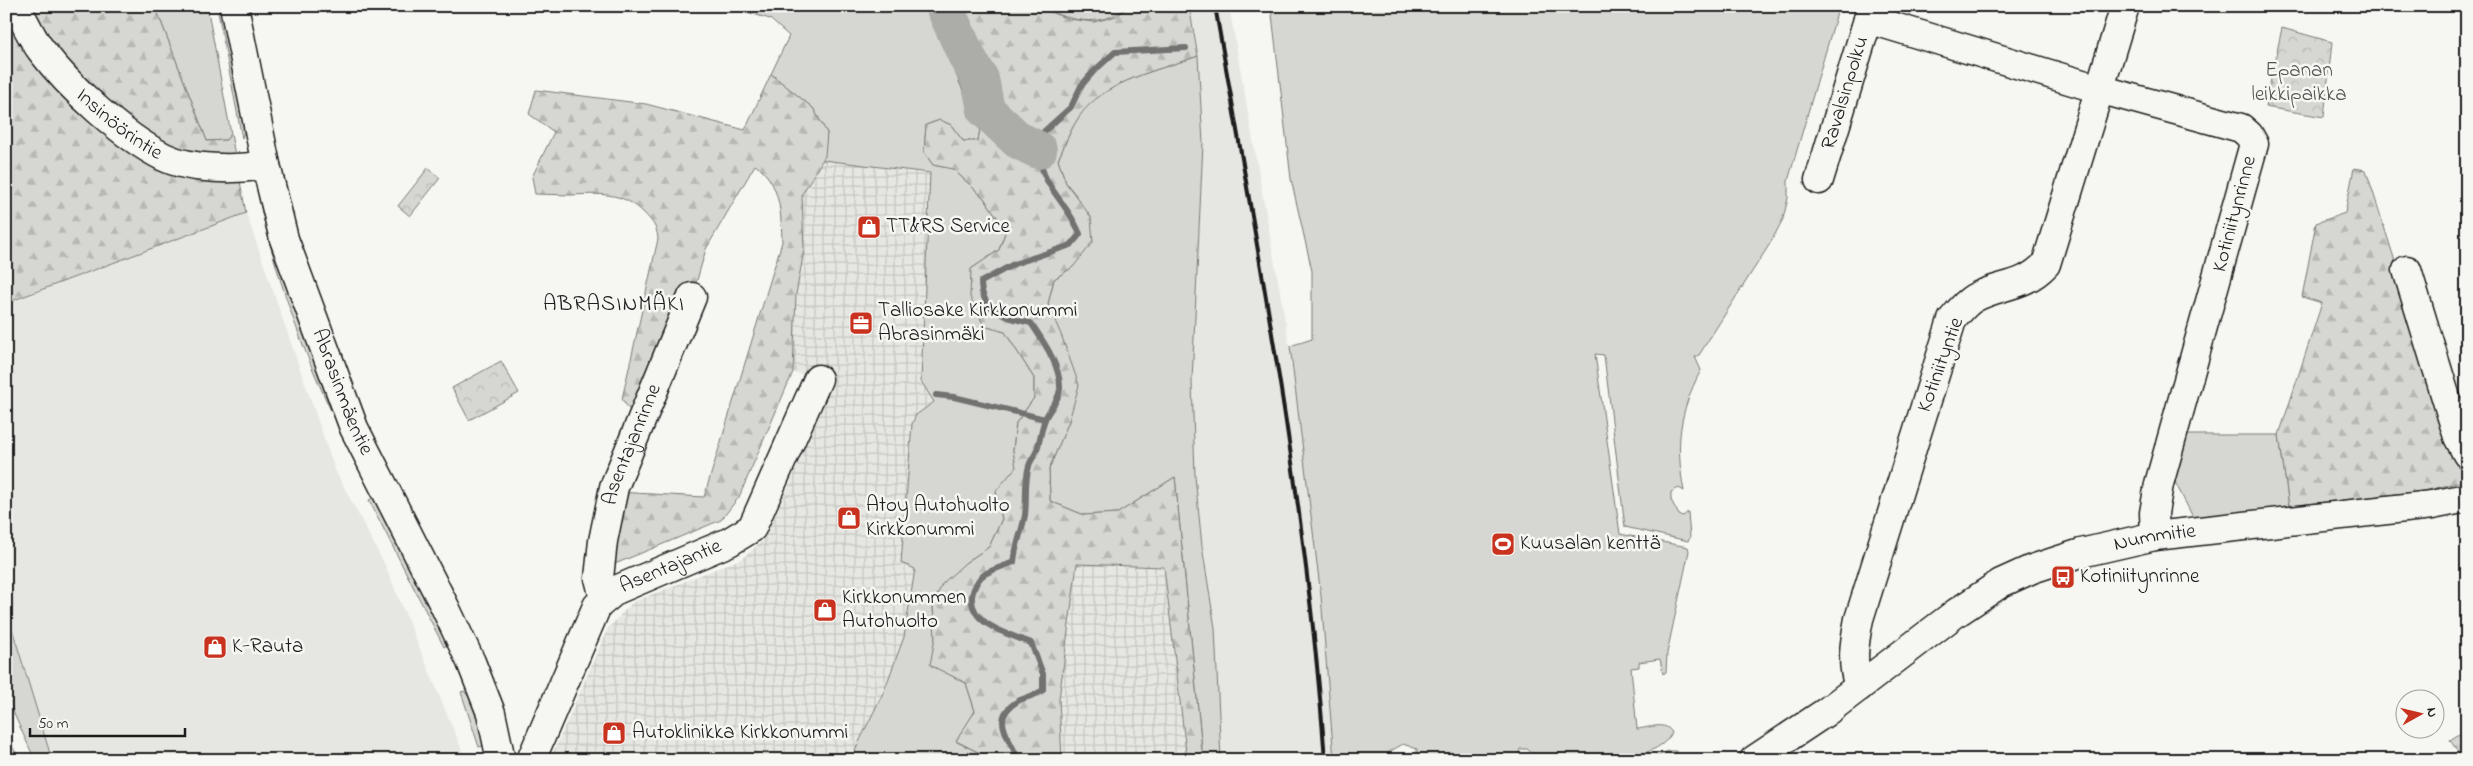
<svg xmlns="http://www.w3.org/2000/svg" width="2473" height="766" viewBox="0 0 2473 766" font-family="'Indie Flower',sans-serif">
<defs>
<pattern id="industrial-grid" width="8" height="8" patternUnits="userSpaceOnUse" patternTransform="scale(1.25)"><rect width="8" height="8" fill="#e6e6e2"/><path d="M0 4h8M4 0v8" fill="none" stroke="#c5c5c1"/></pattern>
<pattern id="forest-firs" width="22" height="20" patternUnits="userSpaceOnUse" patternTransform="scale(1.25)"><rect width="22" height="20" fill="#d6d6d2"/><path d="M5 1l3.5 6h-7zM16 11l3.5 6h-7z" fill="#b7b7b4"/></pattern>
<pattern id="park-crowns" width="20" height="18" patternUnits="userSpaceOnUse" patternTransform="scale(1.25)"><rect width="20" height="18" fill="#d6d6d2"/><path d="M2 6a3 3 0 1 1 6 0M12 15a3 3 0 1 1 6 0" fill="none" stroke="#b7b7b4"/></pattern>
</defs>
<rect width="100%" height="100%" fill="#f6f6f2"/>
<filter id="ink" filterUnits="userSpaceOnUse"><feTurbulence type="fractalNoise" baseFrequency=".02" numOctaves="2"/><feDisplacementMap in="SourceGraphic" scale="10" xChannelSelector="R" yChannelSelector="G"/><feConvolveMatrix kernelMatrix="1 2 1 2 8 2 1 2 1" color-interpolation-filters="sRGB"/></filter>
<g filter="url(#ink)">
<!-- built -->
<g fill="#e6e6e2">
<polygon points="1189,6 1229,6 1294,371 1321,596 1334,760 1221,760 1215,628 1202,546 1195,476 1192,381 1203,143 1197,45"/>
<polygon points="246,213 335,470 385,565 466,760 52,760 6,609 6,303"/>
</g>
<!-- industrial -->
<g fill="url(#industrial-grid)">
<polygon points="823,160 930,172 921,381 934,402 916,415 901,562 915,569 904,637 884,691 857,746 853,760 550,760 608,628 633,602 743,558 765,538 788,488 831,383 793,372 796,294 804,251 802,194"/>
<polygon points="1077,564 1164,567 1187,760 1062,760 1059,699"/>
</g>
<!-- grass -->
<g fill="#d6d6d2" stroke="#797977">
<polygon points="155,6 207,6 231,134 226,140 207,141"/>
<polygon points="726,6 926,6 980,129 978,141 963,141 951,125 940,120 926,125 924,152 933,165 953,169 984,198 1006,230 999,250 971,269 984,326 1005,332 1034,378 1034,398 1016,423 1013,451 1017,467 996,491 1002,519 989,547 965,563 933,606 935,638 931,665 966,683 975,711 957,742 982,754 1003,754 1006,760 853,760 857,746 884,691 904,637 915,569 901,563 912,424 916,415 934,402 921,381 930,173 823,160 827,133 813,108 771,74 789,36 770,19"/>
<path d="M1035 6H1129C1097 31 1069 19 1035 6Z"/>
<path d="M1271 6H1839L1788 181V198L1783 219 1771 242 1699 355 1695 357 1701 370C1679 412 1675 444 1684 491L1679 488 1671 492V500L1679 515 1683 516 1688 512 1690 538 1688 541 1625 527 1604 355 1595 354 1620 534 1688 547 1689 551 1667 653 1666 672 1663 674 1660 659 1639 662V667L1631 668 1637 729C1649 728 1666 720 1672 733 1654 766 1580 760 1546 760L1539 757 1534 760 1533 753 1527 749H1520L1517 760H1414L1417 758V749L1403 744 1389 752 1381 760H1334L1321 596 1290 346 1312 339V271L1291 179Z"/>
<polygon points="225,10 246,126 242,138 218,12"/>
<path d="M1198 56 1203 143 1192 381 1195 476 1202 546 1215 628 1221 760H1203L1175 477 1118 513 1084 515 1050 501 1049 469 1069 421 1048 304 1054 279 1073 267 1076 195 1066 183 1058 160C1066 142 1074 119 1088 105 1117 78 1162 69 1198 56Z"/>
<path d="M259 199 264 202 335 414 333 415C301 347 275 273 259 199Z"/>
<polygon points="2184,435 2279,435 2289,506 2194,519 2174,480"/>
<polygon points="373,498 380,503 447,637 447,645 444,647 369,500"/>
<polygon points="6,609 52,760 35,760 14,714 6,690"/>
<polygon points="464,691 473,701 486,745 479,747 461,692"/>
<polygon points="6,736 7,737 20,760 6,760"/>
<polygon points="1668,751 1676,751 1679,760 1650,760"/>
</g>
<!-- forest -->
<g fill="url(#forest-firs)" stroke="#797977">
<polygon points="6,6 155,6 207,141 226,140 231,134 246,213 6,303"/>
<path d="M926 6H1035L1068 19 1094 22 1117 16 1129 6H1189L1198 56C1162 69 1117 78 1089 105 1074 119 1066 142 1058 160L1066 183 1091 217 1093 242 1073 267 1054 279 1048 304 1062 337 1079 385 1069 421 1049 469 1050 501 1084 515 1118 513 1175 477 1203 760H1187L1164 567 1077 564 1059 699 1062 760H1006L1003 754H982L956 741 975 711 966 683 930 665 935 638 933 606 942 584 965 563 989 547 1002 519 996 491 1016 467 1013 451 1016 423 1034 398V378L1005 332 984 326 970 297 971 269 999 250 1006 230 984 198 953 169 933 165 924 152 926 125 940 120 951 125 963 141H978L980 129Z"/>
<path d="M771 74 813 108 827 133 825 156 802 194 804 251 796 294 793 372 739 497 721 520 610 566 617 492 704 497 782 242C781 214 781 182 755 165L706 249 697 280 642 404 631 412 622 399 658 239C657 227 653 222 644 213 623 191 598 194 571 195 559 195 547 194 535 194L532 177 554 132 529 114 536 90 646 104 745 130Z"/>
<polygon points="2354,168 2366,170 2465,481 2424,491 2289,506 2279,435 2322,303 2302,297 2316,223 2345,213"/>
</g>
<!-- park -->
<g fill="url(#park-crowns)" stroke="#797977">
<polygon points="2282,28 2332,42 2324,117 2265,107"/>
<polygon points="428,168 440,178 410,216 398,206"/>
<polygon points="501,361 519,393 469,420 452,388"/>
<polygon points="2467,729 2467,760 2463,760 2450,740"/>
</g>
<g fill="none" stroke-linecap="round" stroke-linejoin="round">
<!-- stream -->
<g stroke="#727271" stroke-width="6">
<polyline points="936,395 954,397 1045,419"/>
<path d="M1018 760C1011 738 988 719 1018 701 1026 697 1035 696 1043 690V674L1031 643C1010 634 969 625 972 596 973 589 978 578 985 574 993 569 1005 566 1014 562 1015 546 1022 532 1025 515 1027 498 1024 482 1029 466 1030 461 1034 457 1036 452 1040 442 1041 430 1045 419 1049 409 1059 401 1060 389 1061 366 1043 341 1031 323 1006 318 981 311 981 282L1014 264 1071 245 1080 234C1064 194 1034 186 1040 135L1071 107 1081 86 1093 72 1115 52 1186 48"/>
</g>
<!-- river -->
<polyline stroke="#acaca9" stroke-width="38" points="944,6 967,57 980,79 986,110 1018,140 1038,150"/>
<!-- minor casing -->
<g stroke="#1c1c1c" stroke-width="31">
<g id="minor">
<path id="s1" d="M16 6C24 20 31 37 41 50 69 87 122 136 164 157 191 170 236 170 266 165"/>
<path id="s2" d="M234 6 266 165 284 239 354 428 445 607 471 662 491 713 501 760"/>
<polyline points="1868,19 2099,89 2241,128 2249,135 2254,144 2159,484 2154,513 2155,536"/>
<path id="s3" d="M1819 180 1872 6"/>
<polyline points="2407,270 2458,437 2467,454"/>
<path id="s4" d="M604 598 599 578 603 541 614 487 692 297"/>
<path d="M1859 687C1851 663 1854 644 1859 619L1952 320C1959 312 1964 304 1974 298 2001 283 2022 289 2046 264L2125 6"/>
<path id="s5" d="M531 760 597 606 616 590 729 542 752 528 818 379"/>
<path id="s6" d="M1754 760 1826 712 1956 613 2001 583 2032 569 2081 553 2155 536 2432 505 2467 498"/>
</g>
</g>
<!-- minor -->
<use href="#minor" stroke="#f6f6f2" stroke-width="28"/>
<!-- rail -->
<path stroke="#1c1c1c" stroke-width="4" d="M1215 6C1259 256 1307 506 1325 760"/>
</g>
</g>
<!-- icons -->
<defs>
<g id="shop-square" transform="scale(1.25)"><rect x="-9" y="-9" width="18" height="18" rx="4" fill="#c8321e" stroke="#f6f6f2"/><path d="M-5-2.5h2.3a2.7 3.5 0 0 1 5.4 0H5L5.5 6h-11ZM-1.5-2.5h3a1.5 2.3 0 0 0-3 0Z" fill="#fff"/></g>
<g id="office-square" transform="scale(1.25)"><rect x="-9" y="-9" width="18" height="18" rx="4" fill="#c8321e" stroke="#f6f6f2"/><path d="M-6-3h4V-5.5h4V-3h4V5H-6ZM-1-4.5V-3h2v-1.5ZM-6 0V1H6V0Z" fill="#fff"/></g>
<g id="stadium-square" transform="scale(1.25)"><rect x="-9" y="-9" width="18" height="18" rx="4" fill="#c8321e" stroke="#f6f6f2"/><path d="M0-5a6.5 5 0 1 0 0 10a6.5 5 0 1 0 0-10ZM-3.5-1.8h7v3.6h-7Z" fill="#fff"/></g>
<g id="bus-square" transform="scale(1.25)"><rect x="-9" y="-9" width="18" height="18" rx="4" fill="#c8321e" stroke="#f6f6f2"/><path d="M-5-6H5V4H4V6H2V4H-2V6H-4V4H-5ZM-3.5-4V0h7V-4ZM-3.5 1.2v1.5H-2V1.2ZM2 1.2v1.5H3.5V1.2Z" fill="#fff"/></g>
</defs>
<g fill-rule="evenodd">
<use href="#shop-square" x="869" y="227"/>
<use href="#office-square" x="861" y="323"/>
<use href="#shop-square" x="849" y="518"/>
<use href="#stadium-square" x="1503" y="544"/>
<use href="#bus-square" x="2063" y="577"/>
<use href="#shop-square" x="825" y="610"/>
<use href="#shop-square" x="215" y="647"/>
<use href="#shop-square" x="614" y="733"/>
</g>
<g text-anchor="middle" dominant-baseline="central" stroke-width="5" stroke-linejoin="round" paint-order="stroke">
<!-- park labels -->
<g font-size="21" fill="#545453" stroke="#f6f6f2">
<text x="2299" y="71">Epanan<tspan x="2299" dy="24">leikkipaikka</tspan></text>
</g>
<!-- street labels -->
<g font-size="21" fill="#1c1c1c" stroke="#f6f6f2">
<text stroke="none"><textPath href="#s3" startOffset="91">Ravalsinpolku</textPath></text>
<text stroke="none"><textPath href="#s1" startOffset="159">Insinöörintie</textPath></text>
<text transform="translate(2235 214) rotate(-75)">Kotiniitynrinne</text>
<text transform="translate(1941 365) rotate(-70)">Kotiniityntie</text>
<text stroke="none"><textPath href="#s2" startOffset="402">Abrasinmäentie</textPath></text>
<text stroke="none"><textPath href="#s4" startOffset="159">Asentajanrinne</textPath></text>
<text stroke="none"><textPath href="#s6" startOffset="465">Nummitie</textPath></text>
<text stroke="none"><textPath href="#s5" startOffset="252">Asentajantie</textPath></text>
</g>
<!-- poi labels -->
<g font-size="21" fill="#1c1c1c" stroke="#f6f6f2" text-anchor="start">
<text x="886" y="227">TT&amp;RS Service</text>
<text x="878" y="311">Talliosake Kirkkonummi<tspan x="878" dy="24">Abrasinmäki</tspan></text>
<text x="866" y="506">Atoy Autohuolto<tspan x="866" dy="24">Kirkkonummi</tspan></text>
<text x="1520" y="544">Kuusalan kenttä</text>
<text x="2080" y="577">Kotiniitynrinne</text>
<text x="842" y="598">Kirkkonummen<tspan x="842" dy="24">Autohuolto</tspan></text>
<text x="232" y="647">K-Rauta</text>
<text x="632" y="733">Autoklinikka Kirkkonummi</text>
</g>
<!-- neighbourhood labels -->
<g font-size="22" letter-spacing="1" fill="#1c1c1c" stroke="#f6f6f2">
<text x="614" y="305">ABRASINMÄKI</text>
</g>
</g>
<!-- margin -->
<rect width="2473" height="766" fill="none" stroke="#f6f6f2" stroke-width="25"/>
<rect x="12" y="12" width="2448" height="741" fill="none" stroke="#1c1c1c" stroke-width="2" filter="url(#ink)"/>
<!-- north arrow -->
<g transform="translate(2420 714) rotate(82)"><circle r="24" fill="#f6f6f2" stroke="#9f9f9c"/>
<path d="M0-4L9 19L0 12L-9 19Z" fill="#c8321e"/>
<text y="-8" font-size="14" font-weight="bold" text-anchor="middle" fill="#1c1c1c">N</text>
</g>
<!-- scale -->
<path d="M30 728v8h155v-8" fill="none" stroke="#1c1c1c" stroke-width="2.5"/>
<text x="38" y="728" font-size="15" fill="#1c1c1c" stroke="#f6f6f2" stroke-width="4" paint-order="stroke">50 m</text>
</svg>
